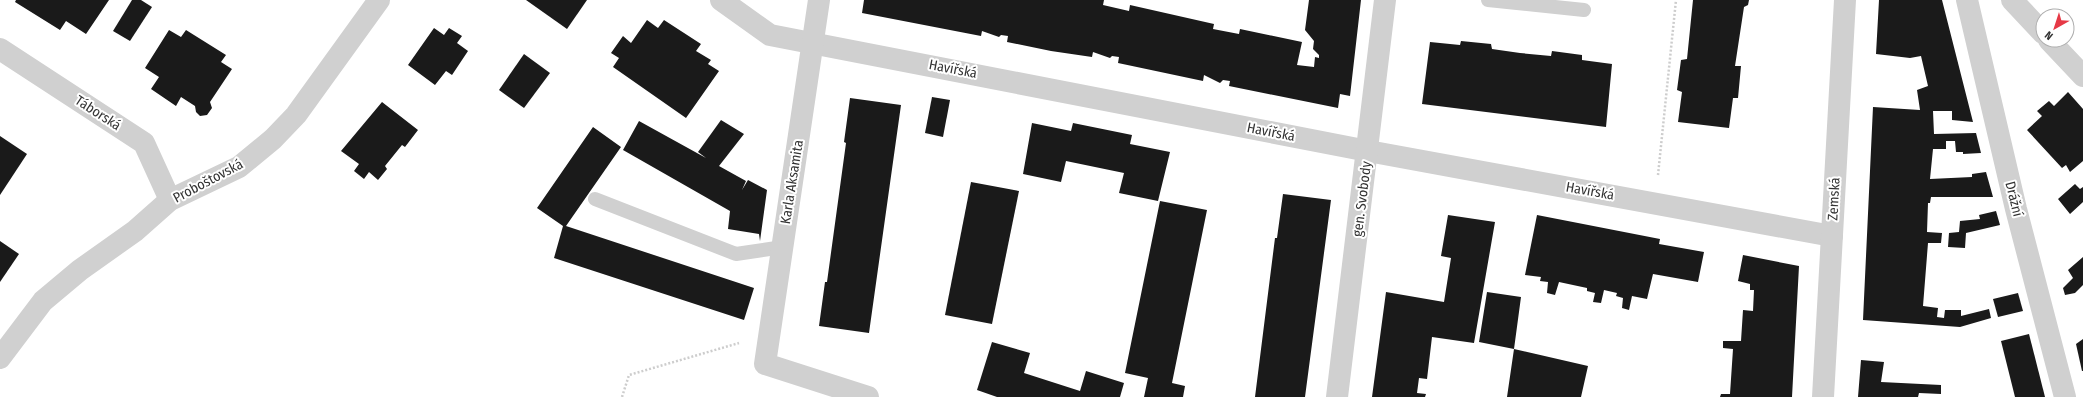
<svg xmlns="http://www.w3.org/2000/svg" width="2083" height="397" viewBox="0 0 2083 397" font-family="'Fira Sans Condensed',sans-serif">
<rect width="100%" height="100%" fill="#fff"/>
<!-- building -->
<g fill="#1a1a1a">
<polygon points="16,0 109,0 86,34 66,21 60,30 15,2"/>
<polygon points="132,0 141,0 152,7 130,41 113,31"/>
<polygon points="526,0 587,0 567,29"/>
<polygon points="864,0 1104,0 1103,5 1129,11 1130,5 1214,24 1213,29 1239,34 1240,29 1302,42 1297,65 1314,67 1315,57 1319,58 1319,55 1313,49 1314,41 1305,30 1309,0 1361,0 1350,96 1340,94 1338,108 1229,86 1230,81 1223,80 1220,83 1204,75 1203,81 1118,63 1119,57 1112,56 1110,58 1093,52 1092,57 1051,51 1007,42 1008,36 1001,35 999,37 982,31 981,36 862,13"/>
<polygon points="1693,0 1749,0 1748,5 1744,7 1735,66 1741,66 1738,98 1733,98 1729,128 1678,122 1682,92 1677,90 1681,60 1687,59"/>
<polygon points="1879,0 1942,0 1973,122 1952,120 1952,111 1933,111 1934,134 1976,133 1981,153 1963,154 1963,152 1956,152 1955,141 1946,141 1946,149 1933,149 1930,179 1972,177 1972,174 1986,172 1993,197 1931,197 1930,203 1928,203 1927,232 1942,233 1941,243 1928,243 1923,306 1938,308 1937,317 1944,318 1945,310 1961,310 1961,316 1989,309 1991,318 1960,327 1863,320 1873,107 1920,110 1917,90 1928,86 1921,56 1910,58 1876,54"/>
<polygon points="647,20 658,28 664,20 701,44 696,51 711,60 708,64 719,71 686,118 613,67 619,58 611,53 623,36 631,43"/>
<polygon points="434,28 444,35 449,28 462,36 457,43 468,51 452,75 446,71 435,85 408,65"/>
<polygon points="169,30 181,37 186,30 226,55 221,62 232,69 210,102 212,108 207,115 200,116 196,112 195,106 181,97 176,106 151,89 159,77 145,68"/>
<polygon points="1461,41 1491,44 1492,49 1520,53 1551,56 1552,51 1582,55 1582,60 1612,64 1606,127 1422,104 1430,42 1460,45"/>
<polygon points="524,54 550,73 524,108 499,90"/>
<polygon points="2068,92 2083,109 2083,161 2070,172 2066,165 2062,168 2027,130 2042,116 2037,111 2049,101 2054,106"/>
<polygon points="932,97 950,100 943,137 925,133"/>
<polygon points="850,98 901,105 869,333 819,326 825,282 827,282 846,143 844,142"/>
<polygon points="382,102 418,130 405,147 402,145 385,166 387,169 378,180 369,172 364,179 354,171 359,164 341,151"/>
<polygon points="721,120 744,134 719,166 746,181 742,190 748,180 767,190 760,241 759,234 728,229 730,211 623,150 639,121 706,158 698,152"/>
<polygon points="1032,123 1071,131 1073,123 1132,135 1130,144 1170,152 1158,201 1119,193 1124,173 1066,161 1061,182 1023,174"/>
<polygon points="593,127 621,147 566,226 754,288 744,320 554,258 563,226 537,208"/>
<polygon points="0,136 27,154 0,195"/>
<polygon points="971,182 1019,191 992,324 945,315"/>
<polygon points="2075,184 2080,189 2083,187 2083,202 2070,214 2058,199"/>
<polygon points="1283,194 1331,200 1305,397 1255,397 1275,238 1277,238"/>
<polygon points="1160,201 1207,210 1172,383 1185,386 1183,397 1144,397 1148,378 1125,373"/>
<polygon points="1996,211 2000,225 1966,233 1965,248 1948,247 1949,233 1959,232 1960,221 1980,219 1979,215"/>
<polygon points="1448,215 1495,222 1474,343 1432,337 1427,379 1419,378 1417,393 1426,394 1425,397 1372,397 1386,292 1444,302 1451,258 1441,256"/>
<polygon points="1537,215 1660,239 1659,244 1704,252 1698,282 1653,274 1647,299 1632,296 1629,310 1622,308 1623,298 1616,296 1617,293 1604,290 1601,303 1593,302 1595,293 1587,291 1587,288 1559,282 1555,295 1547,293 1548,282 1540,281 1541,277 1525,275"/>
<polygon points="0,241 19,254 0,282"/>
<polygon points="1743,255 1799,266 1792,397 1720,397 1721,394 1730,394 1733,349 1723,348 1723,341 1741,341 1743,310 1753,311 1754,290 1750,290 1750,284 1738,281"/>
<polygon points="2083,257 2083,285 2075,293 2065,295 2063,288 2073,278 2068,270"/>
<polygon points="1487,292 1521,297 1514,349 1588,366 1581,397 1507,397 1514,349 1479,342"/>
<polygon points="2018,293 2023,311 1998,317 1993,299"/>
<polygon points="2029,334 2045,397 2015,397 2001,341"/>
<polygon points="2083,339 2083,371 2082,371 2076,344"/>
<polygon points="992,342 1030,353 1024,373 1080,391 1086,371 1124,383 1120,397 997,397 977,390"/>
<polygon points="1861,360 1884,362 1881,382 1941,385 1941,394 1919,393 1918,397 1858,397"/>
</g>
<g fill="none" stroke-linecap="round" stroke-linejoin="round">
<!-- path -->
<g stroke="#cdcdcd" stroke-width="2.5" stroke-dasharray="2 2" stroke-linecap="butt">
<polyline points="1658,175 1676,0"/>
<polyline points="622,397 629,375 739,343"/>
</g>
<!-- lane -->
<g stroke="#d0d0d0" stroke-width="14">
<polyline points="1488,0 1584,10"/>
<polyline points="595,199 736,254 783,247"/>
</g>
<!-- street -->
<g stroke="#d0d0d0" stroke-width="22">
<polyline points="721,0 770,35 1368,151 1832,236"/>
<polyline points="819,0 765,364 868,397"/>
<polyline points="1967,0 2016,209 2065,397"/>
<polyline points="2012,0 2043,33"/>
<polyline points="2049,40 2083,76"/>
<polyline points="0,49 144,143 170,200"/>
<polyline points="0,358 43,301 80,270 135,231 170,200 239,167 273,139 296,115 379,0"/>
<polyline points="1337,397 1385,0"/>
<polyline points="1823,397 1845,0"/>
</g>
</g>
<g text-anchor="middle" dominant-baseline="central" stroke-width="4" stroke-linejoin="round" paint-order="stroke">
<!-- street labels -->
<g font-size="14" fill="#333" stroke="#fff">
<text transform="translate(953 69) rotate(11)">Havířská</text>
<text transform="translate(98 113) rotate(33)">Táborská</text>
<text transform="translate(1271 132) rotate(11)">Havířská</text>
<text transform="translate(208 181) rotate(-28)">Proboštovská</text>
<text transform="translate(792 182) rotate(-81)">Karla Aksamita</text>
<text transform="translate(1590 191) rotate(10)">Havířská</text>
<text transform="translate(1362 199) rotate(-83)">gen. Svobody</text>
<text transform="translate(1834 199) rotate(-87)">Zemská</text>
<text transform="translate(2014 199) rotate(76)">Drážní</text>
</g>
</g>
<!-- north arrow -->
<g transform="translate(2055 28) rotate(219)"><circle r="19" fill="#ffffff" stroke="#adadad"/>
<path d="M0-3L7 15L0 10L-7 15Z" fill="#e63946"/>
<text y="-6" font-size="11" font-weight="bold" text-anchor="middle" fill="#333333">N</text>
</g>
</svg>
